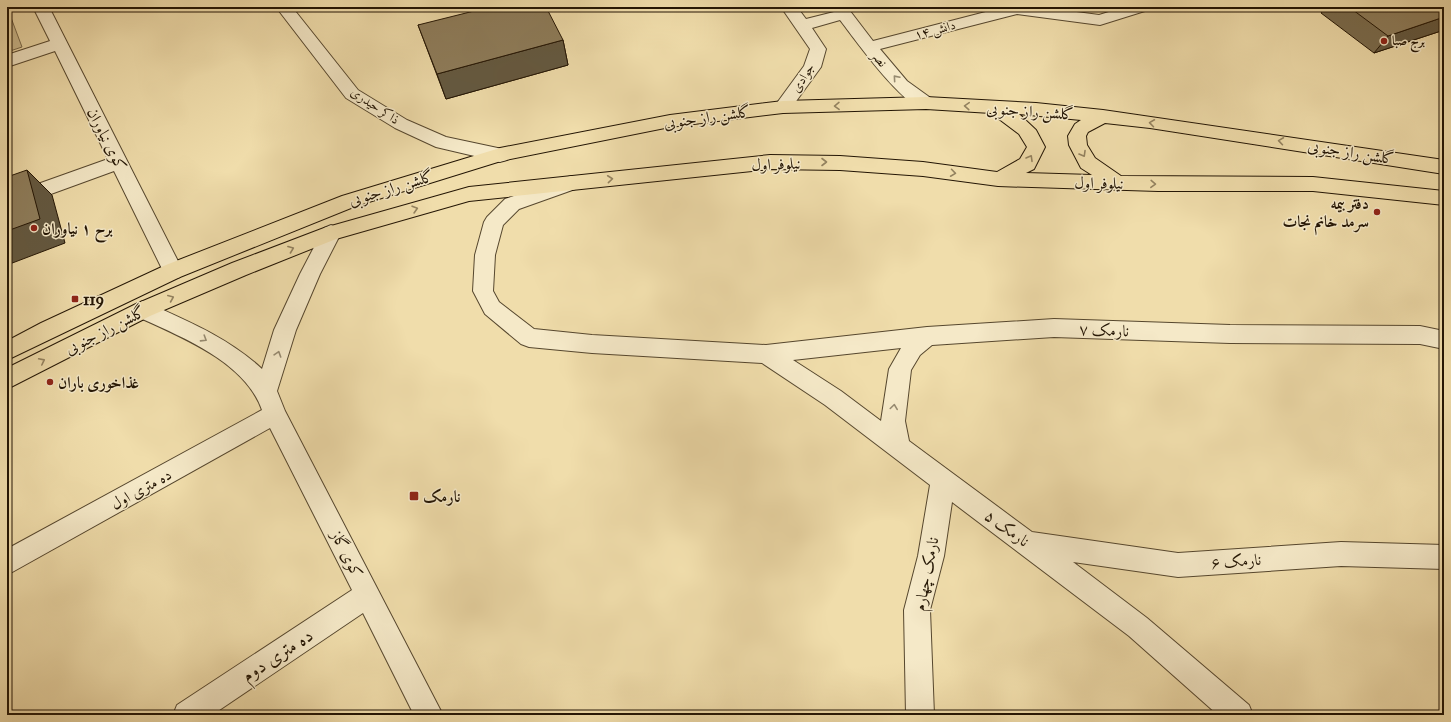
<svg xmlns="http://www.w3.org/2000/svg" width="1451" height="722" viewBox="0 0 1451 722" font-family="'IM FELL Great Primer',Amiri,serif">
<rect width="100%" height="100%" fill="#f0ddab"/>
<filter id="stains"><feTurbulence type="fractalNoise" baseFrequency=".005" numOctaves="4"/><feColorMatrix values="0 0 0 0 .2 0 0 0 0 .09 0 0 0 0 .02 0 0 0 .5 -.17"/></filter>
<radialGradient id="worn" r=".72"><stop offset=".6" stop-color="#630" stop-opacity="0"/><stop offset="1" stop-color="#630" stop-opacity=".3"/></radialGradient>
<!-- green -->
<polygon fill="#cdbb8f" stroke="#78684a" points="7,7 22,47 7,52"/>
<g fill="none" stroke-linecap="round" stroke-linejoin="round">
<!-- minor casing -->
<g stroke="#56472e" stroke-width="2">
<g id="minor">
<polygon points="33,7 49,7 183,271 180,277 173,279 166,277 114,171 7,210 7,195 108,159 55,51 7,67 7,55 50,41"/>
<polygon points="276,7 292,7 358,90 407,120 446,137 507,150 509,155 507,160 500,162 436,147 395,128 346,98"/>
<path d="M781 7H797L806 19 834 12 831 7H847L873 41 1005 7H1039L1099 15 1125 7H1150L1148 10 1100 25 1017 14 880 49 907 81 932 99 935 103 932 107C930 108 928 109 926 109 904 109 854 38 840 20L812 28 826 49 821 67 789 111 783 113 777 111 774 107 804 66 810 49Z"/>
<path d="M571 176 578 178 580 183 578 188 519 209 503 225 495 255 493 291 499 302 534 329 592 335 766 345 927 327 1054 319 1230 325 1420 326 1444 331V349L1420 344 1230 343 1054 337 932 345 920 355 911 370 905 421 909 441 1032 532 1178 553 1341 542 1444 545V569L1341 566 1178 577 1073 562 1147 618 1249 705 1253 715H1218L1129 636 952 502 944 556 930 610 934 715H906L904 610 918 556 930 485 825 405 762 363 592 353 529 347 521 344 485 314 473 291 475 255 484 222 487 217 505 199ZM901 348 889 369 881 421 841 391 793 360Z"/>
<path d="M331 225 338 228 341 233 320 274 296 330 277 391 285 411 443 715H414L363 613 212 715H173L177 705 352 590 270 428 7 575V549L262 410C245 361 179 336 136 316L132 310 136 304 143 301 150 304C190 322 230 339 262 369L274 330 300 274 324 228Z"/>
</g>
</g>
<!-- major casing -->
<g stroke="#231504" stroke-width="2">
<path id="major" d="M926 97 1036 103 1103 110 1444 160V174L1150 128 1105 123 1088 132 1086 136 1087 145 1095 158 1121 176 1313 177 1444 191V205L1313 191H1158L998 186 923 176 840 170 770 169 469 201 336 239 246 275 150 316 7 389V368L136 304 232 263 324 228 469 187 770 155 840 156 923 162 997 172 1020 159 1027 147 1019 134 991 113 926 109 783 113 670 127 501 161 356 206 180 277 7 360V341L41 323 166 265 342 196 500 148 670 115 783 101ZM1019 114 1081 120 1075 124 1068 136 1069 145 1081 168 1092 175 1026 173 1034 169 1045 147 1036 130Z"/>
</g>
<!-- minor -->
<use href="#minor" fill="#f5e9c8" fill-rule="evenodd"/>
<!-- major -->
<use href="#major" fill="#f0ddab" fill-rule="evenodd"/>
</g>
<!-- wall -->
<g fill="#7a6c4e" stroke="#231504">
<polygon points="1325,7 1444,7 1444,30 1374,53 1321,13"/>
<polygon points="418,25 563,40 568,65 446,99"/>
</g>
<!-- shaded-wall -->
<g fill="#635840" stroke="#231504">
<polygon points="1444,17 1444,30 1374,53 1388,36"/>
<polygon points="563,40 568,65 446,99 437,74"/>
<polygon points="27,170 52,195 65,243 7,265 7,231"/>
</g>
<!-- building -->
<g fill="#8e7d5b" stroke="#231504">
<polygon points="490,7 546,7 563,40 437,74 418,25"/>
<polygon points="1349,7 1444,7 1444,17 1388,36"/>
<polygon points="27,170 40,219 7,231 7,177"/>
</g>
<!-- one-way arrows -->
<defs><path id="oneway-chevron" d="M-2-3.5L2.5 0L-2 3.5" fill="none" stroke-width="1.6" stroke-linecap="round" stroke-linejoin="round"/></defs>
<g stroke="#968a70">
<use href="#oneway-chevron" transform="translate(896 78) rotate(-131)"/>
<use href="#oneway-chevron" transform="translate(204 339) rotate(32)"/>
<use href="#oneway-chevron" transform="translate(278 354) rotate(-72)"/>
<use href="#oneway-chevron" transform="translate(894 407) rotate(-82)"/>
</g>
<g stroke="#948360">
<use href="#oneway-chevron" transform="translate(837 106) rotate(179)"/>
<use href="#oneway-chevron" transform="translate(967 106) rotate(-176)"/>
<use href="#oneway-chevron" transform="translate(1152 123) rotate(-172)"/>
<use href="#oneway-chevron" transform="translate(1281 141) rotate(-172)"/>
<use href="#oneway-chevron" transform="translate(1083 154) rotate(60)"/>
<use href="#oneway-chevron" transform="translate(1030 158) rotate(-60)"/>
<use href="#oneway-chevron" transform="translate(824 162)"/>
<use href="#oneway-chevron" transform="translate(953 173) rotate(8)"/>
<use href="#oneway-chevron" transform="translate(610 179) rotate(-6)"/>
<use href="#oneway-chevron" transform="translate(1153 184) rotate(2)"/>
<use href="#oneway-chevron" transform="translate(415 209) rotate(-16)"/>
<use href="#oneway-chevron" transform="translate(291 249) rotate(-21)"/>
<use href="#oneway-chevron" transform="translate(171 298) rotate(-23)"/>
<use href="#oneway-chevron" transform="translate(42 361) rotate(-27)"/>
</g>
<!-- markers -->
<g fill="#8f2418" stroke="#f5e9c8" stroke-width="1.5">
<circle cx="1384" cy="41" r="4"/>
<circle cx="1377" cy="212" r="4"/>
<circle cx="34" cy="228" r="4"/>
<rect x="71" y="295" width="8" height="8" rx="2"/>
<circle cx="50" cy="382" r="4"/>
<rect x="409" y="491" width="10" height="10" rx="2"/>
</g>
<g text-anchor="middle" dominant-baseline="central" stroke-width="3" stroke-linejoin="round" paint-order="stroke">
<!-- far-street labels -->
<g font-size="13" fill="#231504" stroke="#f5e9c8">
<text transform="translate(935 30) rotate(-15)">دانش ۱۴</text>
<text transform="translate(879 59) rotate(49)">نصر</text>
<text transform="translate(803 78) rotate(-58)">جوادی</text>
<text transform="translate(375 106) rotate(34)">ذاکر حیدری</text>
</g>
<!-- far-poi labels -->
<g font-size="13" font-weight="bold" fill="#231504" stroke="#f5e9c8" text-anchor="start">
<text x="1392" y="41">برج صبا</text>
</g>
<!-- street labels -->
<g font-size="16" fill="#231504" stroke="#f5e9c8">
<text transform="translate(1030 111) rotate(4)">گلشن راز جنوبی</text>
<text transform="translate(707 117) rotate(-8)">گلشن راز جنوبی</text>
<text transform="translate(107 139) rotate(63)">کوی نیاوران</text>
<text transform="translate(1351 152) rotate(9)">گلشن راز جنوبی</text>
<text transform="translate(776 164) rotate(-2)">نیلوفر اول</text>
<text transform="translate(1099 183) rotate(1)">نیلوفر اول</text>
<text transform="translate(391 188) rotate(-17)">گلشن راز جنوبی</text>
<text transform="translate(105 330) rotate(-27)">گلشن راز جنوبی</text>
<text transform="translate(1104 330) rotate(2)">نارمک ۷</text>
<text transform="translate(141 489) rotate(-29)">ده متری اول</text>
<text transform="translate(1007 528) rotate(36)">نارمک ۵</text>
<text transform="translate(347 554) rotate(63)">کوی گاز</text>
<text transform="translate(1236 561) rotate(-4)">نارمک ۶</text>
<text transform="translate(926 574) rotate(-79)">نارمک چهارم</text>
</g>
<!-- poi labels -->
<g font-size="16" font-weight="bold" fill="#231504" stroke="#f5e9c8" text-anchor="start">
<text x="1369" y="203" text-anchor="end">دفتر بیمه<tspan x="1369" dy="18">سرمد خانم نجات</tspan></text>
<text x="42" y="228">برح ۱ نیاوران</text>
<text x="83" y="299">119</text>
<text x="58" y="382">غذاخوری باران</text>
<text x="423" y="496">نارمک</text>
</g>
<!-- near-street labels -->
<g font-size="19" fill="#231504" stroke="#f5e9c8">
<text transform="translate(277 655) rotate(-33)">ده متری دوم</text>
</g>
</g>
<!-- margin -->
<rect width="1451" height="722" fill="none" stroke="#f0ddab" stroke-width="24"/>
<rect x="8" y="8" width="1435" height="706" fill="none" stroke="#231504" stroke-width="2"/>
<rect x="12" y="12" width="1427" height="698" fill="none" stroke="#231504"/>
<rect width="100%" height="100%" filter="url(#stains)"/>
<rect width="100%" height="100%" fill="url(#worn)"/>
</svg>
